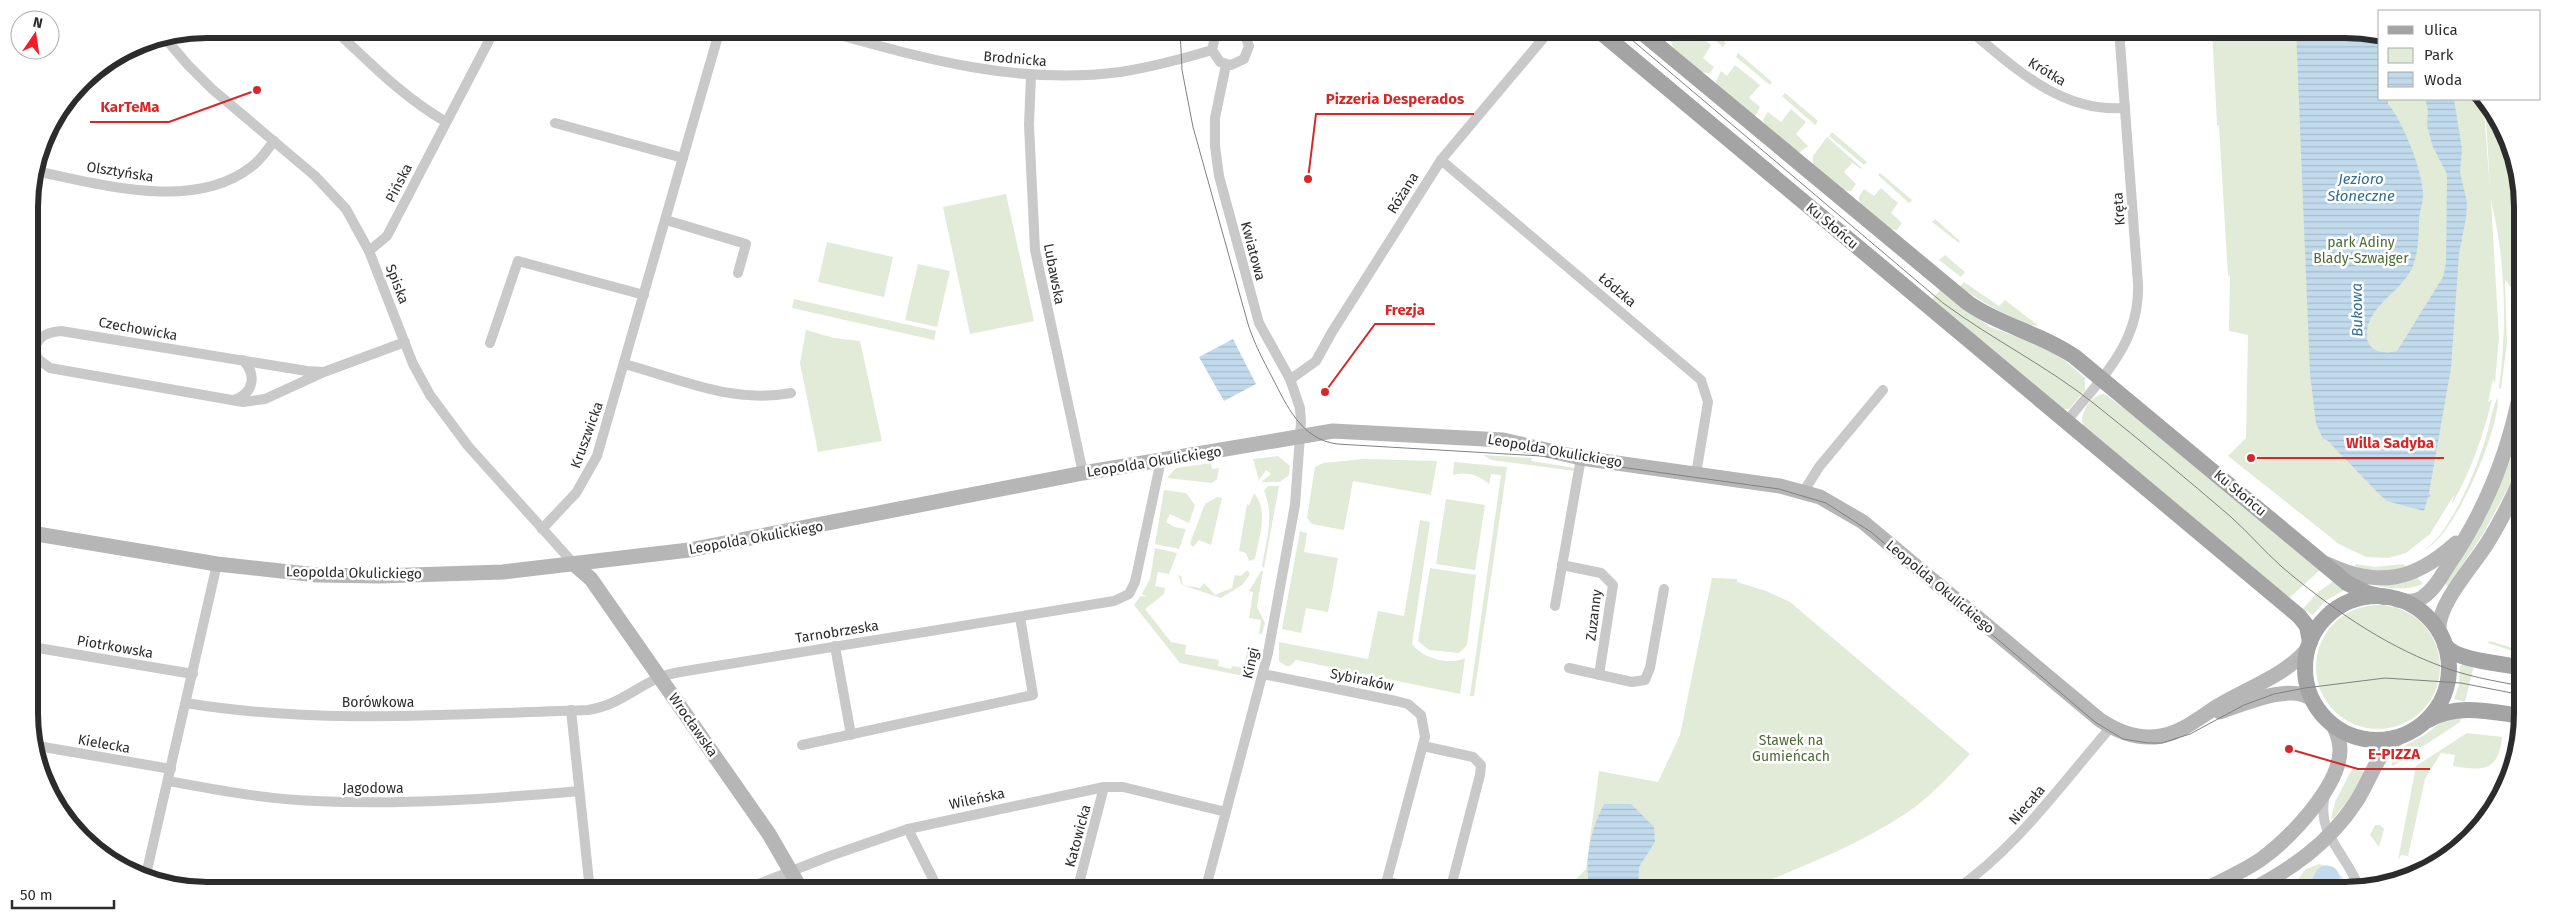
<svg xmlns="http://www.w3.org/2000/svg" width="2551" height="920" viewBox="0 0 2551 920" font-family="'Fira Sans',sans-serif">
<defs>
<pattern id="water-rules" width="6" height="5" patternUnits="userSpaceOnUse" patternTransform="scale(1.25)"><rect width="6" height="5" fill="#c1dbed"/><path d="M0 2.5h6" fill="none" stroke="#a6bccb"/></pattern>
</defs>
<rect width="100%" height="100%" fill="#fff"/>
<!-- green -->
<g fill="#e1ebd7">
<path d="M1680 29H1691L1711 45 1703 58 1714 67 1710 73C1695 74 1672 54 1671 40Z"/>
<polygon points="1702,29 1709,29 1726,43 1723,47"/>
<path d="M2212 29H2344L2380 35V99H2483L2490 189 2485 100 2504 128 2521 183V299L2505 280 2507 343 2501 389 2499 388C2507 327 2506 261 2491 201L2499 338 2495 383 2493 379 2488 402 2492 400C2483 436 2471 471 2452 504L2454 495 2430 534 2406 553 2388 558 2366 557 2339 544 2228 456 2246 438 2248 335 2229 331 2230 276 2228 275 2219 126 2217 125Z"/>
<polygon points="1738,53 1772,82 1770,85 1736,57"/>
<polygon points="1735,65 1760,85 1749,98 1760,107 1756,115 1752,116 1717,87 1716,81 1721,71 1727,76"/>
<polygon points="1785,93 1818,121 1815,125 1782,96"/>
<polygon points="1791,109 1806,122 1796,134 1808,146 1800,152 1795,152 1765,125 1763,120 1768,112 1781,122"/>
<polygon points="1832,132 1867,162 1864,165 1829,136"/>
<polygon points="1827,137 1862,168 1861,169 1852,163 1844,172 1856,184 1851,191 1841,190 1813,167 1813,156"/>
<polygon points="1880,173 1912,200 1909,203 1878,175"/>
<path d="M1881 188 1898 203 1891 213 1902 223 1897 230C1885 230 1861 212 1859 199 1859 195 1862 192 1864 189L1874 196Z"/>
<polygon points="1006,194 1034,321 970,334 943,207"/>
<polygon points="1935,219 1960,241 1959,243 1932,222"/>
<polygon points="827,242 893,257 884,297 818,282"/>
<polygon points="1945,255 1965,272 1961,277 1939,260"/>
<polygon points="918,264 950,271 937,327 905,320"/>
<path d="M1964 282 1999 306 2005 300 2039 326C2019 326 1977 298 1960 287Z"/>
<polygon points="1940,290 1990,327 2044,347 2064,360 2085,378 2085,390 2069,409 2063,409 1931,301"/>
<polygon points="794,299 936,331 934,340 792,308"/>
<polygon points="806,330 834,338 860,341 882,441 818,452 800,363"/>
<path d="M2104 394 2131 413 2320 570 2289 598 2084 427C2077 415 2092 394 2104 394Z"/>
<path d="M2498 397C2500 428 2455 537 2424 550 2451 533 2477 468 2486 437 2490 425 2492 407 2498 397Z"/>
<path d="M2521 428V457L2511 482 2483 534 2448 586 2444 583C2477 533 2504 485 2521 428Z"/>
<polygon points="1483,455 1532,458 1531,461 1575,468 1575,471 1491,460"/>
<polygon points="1278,456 1290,466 1289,475 1280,482 1261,482 1271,474 1266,470 1259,480 1253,459"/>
<polygon points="1365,459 1437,461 1431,495 1353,481 1344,530 1312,524 1307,518 1315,467 1323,463"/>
<path d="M1454 462 1507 467 1474 696H1470L1501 475 1491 474 1489 484C1479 475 1467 471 1453 475Z"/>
<polygon points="1211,463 1212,469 1219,468 1217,479 1212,483 1167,478 1176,468"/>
<path d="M1268 486H1279L1264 568 1262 566C1266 540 1275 516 1264 491Z"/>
<polygon points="1164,490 1186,493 1195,505 1189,523 1170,514 1166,522 1174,527 1186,529 1179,549 1155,544"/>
<path d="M1254 493C1269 511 1259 537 1255 559L1249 561 1246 553 1239 551 1247 504 1249 506Z"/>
<polygon points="1217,497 1222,498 1211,545 1199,540 1193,547 1190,543 1205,504"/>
<polygon points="1446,499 1485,505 1475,570 1436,564"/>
<path d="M1420 520 1430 522 1412 644C1422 658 1449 666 1465 658L1460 694 1296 660 1290 666H1286L1279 661V642L1368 659 1378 611 1404 616Z"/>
<polygon points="1300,531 1307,533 1304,552 1338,558 1328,612 1306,608 1301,633 1282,629"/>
<polygon points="1155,548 1177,553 1169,574 1158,572 1155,586 1165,588 1164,594 1145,609 1171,642 1186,645 1185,654 1219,660 1218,666 1231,669 1232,666 1244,668 1248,646 1259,648 1253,678 1180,663 1134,605 1141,596 1146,597 1142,594 1150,579"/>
<polygon points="2356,564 2375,567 2403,564 2407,568 2394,572 2359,568 2355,566"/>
<polygon points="1430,568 1476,575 1467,645 1459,653 1429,650 1418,641"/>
<polygon points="1247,570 1250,574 1242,585 1221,598 1182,585 1178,575 1181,576 1183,585 1200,588 1204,583 1215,595 1232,588 1235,575 1241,576"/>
<polygon points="1261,571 1263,571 1257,607 1265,623 1262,634 1259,634 1261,620 1249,618 1253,592 1249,591"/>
<path d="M2416 576 2423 584C2405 593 2370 587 2353 577Z"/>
<path d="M1712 578 1737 579V582L1766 591 1790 602 1970 754C1953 772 1935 792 1915 807 1865 843 1807 864 1751 888L1752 891H1555L1569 886 1586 869 1599 771 1658 782 1680 735Z"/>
<polygon points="2334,581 2343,589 2343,591 2325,601 2313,615 2303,609 2318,592"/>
<circle cx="2378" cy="667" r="62"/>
<polygon points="2490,641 2522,651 2522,654 2488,643"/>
<polygon points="2463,664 2474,665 2465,702 2454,699 2459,685 2460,666"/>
<polygon points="2461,717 2460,722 2393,766 2391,765 2396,755 2404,746 2426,734 2444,720"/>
<path d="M2467 733 2502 737C2499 772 2482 771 2453 766L2455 755 2441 753 2425 779 2408 856 2401 855 2398 860 2416 766Z"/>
<polygon points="2352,769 2365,772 2350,798 2333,819 2331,818 2335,802"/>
<polygon points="2375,825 2380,825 2384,829 2379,847 2370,835"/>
<polygon points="2319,864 2335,868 2347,884 2349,891 2277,891 2294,884 2306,869"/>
</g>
<!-- water -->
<g fill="url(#water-rules)">
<path d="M2296 29H2344L2380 35V99H2388V104C2403 121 2423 172 2423 195 2423 204 2419 212 2419 221 2419 236 2418 257 2411 270 2400 292 2370 305 2367 331 2364 351 2383 355 2397 351L2443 277 2446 263 2447 174 2433 147 2427 126 2428 111 2425 99H2454L2462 149 2460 172 2467 202 2466 218 2459 254 2451 368 2429 493 2431 496 2428 497 2424 511 2387 501 2379 494 2327 440 2323 439 2316 423 2310 374Z"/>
<polygon points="1233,339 1256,384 1224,401 1199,357"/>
<path d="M1604 804H1631L1654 827 1655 842 1639 867 1638 891H1590C1584 861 1590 831 1604 804Z"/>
</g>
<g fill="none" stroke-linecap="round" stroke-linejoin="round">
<!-- river -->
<polyline stroke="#c1dbed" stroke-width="25" points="2320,891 2327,878"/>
<!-- street -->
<g stroke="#c9c9c9" stroke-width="10">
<path d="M334 29C370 63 403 97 446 122"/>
<path d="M818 29C918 57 1015 86 1120 72 1152 67 1182 59 1212 50"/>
<polyline points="1226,29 1215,37 1212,50 1220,62 1231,65 1244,59 1249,46 1245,35 1234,29"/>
<path d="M1968 29C2014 67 2060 113 2125 108"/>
<polyline points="164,37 188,65 212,89 315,176 346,209 369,251 413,364 430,395 468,446 575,565"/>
<polyline points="1031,75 1029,125 1035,250 1083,473"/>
<polyline points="555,123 683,158"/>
<polyline points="1441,160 1701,380 1708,402 1696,474"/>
<path d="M35 171C100 184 193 212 251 167 260 161 267 150 274 141"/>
<polyline points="666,220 746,244 738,273"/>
<polyline points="369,251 387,236 495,29"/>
<polyline points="490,343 518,261 644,295"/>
<path d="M624 364C681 379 731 404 791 393"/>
<path d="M324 372 307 371 61 331C44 332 30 341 38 359L50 368 243 402 265 399 324 372 405 342"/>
<polyline points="1291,379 1316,361 1332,332 1441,160 1551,29"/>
<path d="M234 400C254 393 257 375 243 360"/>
<path d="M2066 422C2101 378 2140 344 2138 284L2119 29"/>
<polyline points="1804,491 1819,467 1883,390"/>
<polyline points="542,529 576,493 597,456 720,29"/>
<polyline points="1562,565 1601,573 1613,585 1599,675"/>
<polyline points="1555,606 1581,458"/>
<polyline points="835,646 851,735"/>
<polyline points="32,647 193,674"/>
<polyline points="1569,668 1632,682 1645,680 1650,668 1664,589"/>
<polyline points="1263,674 1396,701 1408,704 1421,715 1425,737 1384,891"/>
<path d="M186 703C319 725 455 714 588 710 616 706 634 689 658 678 669 673 681 672 692 670L1114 601 1129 594 1135 582 1161 460"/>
<polyline points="571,710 590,891"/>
<polyline points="32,745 171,769"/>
<polyline points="802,745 1033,695 1020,617"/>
<polyline points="1423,746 1473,757 1481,765 1480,775 1452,883 1447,891"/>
<path d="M168 781C217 790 265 799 315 801 403 805 491 799 579 791"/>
<path d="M2325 795C2315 834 2348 855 2360 890"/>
<polyline points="908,829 939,891"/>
<polyline points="145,879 217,564"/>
<polyline points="1386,881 1423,891"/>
<polyline points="741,891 830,856 908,829 1104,787 1123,787 1226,812"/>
<polyline points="1077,891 1104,787"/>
<polyline points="1205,891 1268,653 1295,505 1301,422 1300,408 1290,379 1259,323 1219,176 1215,146 1215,118 1226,65"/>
<path d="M1954 891C2018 847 2061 784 2111 727"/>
</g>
<!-- secondary -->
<g stroke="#b6b6b6" stroke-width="15">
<path d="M31 533 217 564 317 575 380 576 503 572 689 550 1083 473 1333 431 1503 440 1581 458 1780 486 1820 497 1863 522 2100 720C2118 732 2139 740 2161 736 2183 732 2200 717 2218 706 2247 688 2287 675 2308 648"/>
<path d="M2327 564C2379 588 2414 581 2456 543"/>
<polyline points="575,565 591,579 769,834 802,891"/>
<path d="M2397 600C2406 602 2416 602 2423 597 2435 589 2442 575 2449 564 2486 510 2509 452 2521 388"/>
<path d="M2439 632C2436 605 2474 565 2488 542 2501 521 2512 499 2522 476"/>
<path d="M2220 712C2244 704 2291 682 2313 700"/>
<path d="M2202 891C2221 881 2242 872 2260 860 2288 840 2340 787 2340 750 2340 741 2337 733 2333 725"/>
<path d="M2249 891C2292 869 2329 843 2356 802 2371 779 2377 751 2401 736"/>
</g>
<!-- primary -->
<g stroke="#a4a4a4" stroke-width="16">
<polyline points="1597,29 2299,616 2307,626 2310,642"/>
<path d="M1638 29 1968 303C2001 326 2042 334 2075 357L2347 583 2367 593 2384 597"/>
<circle cx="2377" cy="668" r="72"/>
<path d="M2445 645C2455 661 2503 663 2522 668"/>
<path d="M2428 720C2457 703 2491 712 2522 716"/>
</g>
<!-- tram -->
<g stroke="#818181" stroke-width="1">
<path d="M1180 29 1182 70 1193 127 1248 324C1254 343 1263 360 1272 377 1287 406 1301 439 1337 444L1541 456 1779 489 1826 503 1871 532 2095 722 2123 739 2148 743H2162L2190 734 2244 705 2274 694 2305 688 2385 678 2461 683 2522 695"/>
<path d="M1619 29 1943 303C1993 340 2049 367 2097 406 2142 442 2187 479 2231 517 2249 533 2264 551 2282 567 2328 606 2382 644 2438 665 2465 676 2494 681 2522 686"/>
</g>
</g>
<g text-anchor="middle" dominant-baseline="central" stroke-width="5" stroke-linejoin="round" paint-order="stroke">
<!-- street labels -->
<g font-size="14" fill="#2c2c2c" stroke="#fff">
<text transform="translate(1015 59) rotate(5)">Brodnicka</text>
<text transform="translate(2047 72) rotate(31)">Krótka</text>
<text transform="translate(120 172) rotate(9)">Olsztyńska</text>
<text transform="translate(399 183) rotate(-63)">Pińska</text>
<text transform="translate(1403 193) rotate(-58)">Różana</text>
<text transform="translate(2119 209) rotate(-94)">Kręta</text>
<text transform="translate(1832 226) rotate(40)">Ku Słońcu</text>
<text transform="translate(1253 251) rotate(75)">Kwiatowa</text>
<text transform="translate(1054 274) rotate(79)">Lubawska</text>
<text transform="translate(397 284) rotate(69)">Spiska</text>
<text transform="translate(1617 290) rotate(40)">Łódzka</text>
<text transform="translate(138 329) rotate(10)">Czechowicka</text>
<text transform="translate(587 435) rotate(-70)">Kruszwicka</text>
<text transform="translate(1555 451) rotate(10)">Leopolda Okulickiego</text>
<text transform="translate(1154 462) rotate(-9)">Leopolda Okulickiego</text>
<text transform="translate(2240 493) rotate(40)">Ku Słońcu</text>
<text transform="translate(756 538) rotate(-10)">Leopolda Okulickiego</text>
<text transform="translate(354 573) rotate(1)">Leopolda Okulickiego</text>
<text transform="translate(1940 587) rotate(40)">Leopolda Okulickiego</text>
<text transform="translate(1594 615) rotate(-83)">Zuzanny</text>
<text transform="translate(837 632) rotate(-9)">Tarnobrzeska</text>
<text transform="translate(115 647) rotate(10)">Piotrkowska</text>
<text transform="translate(1251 663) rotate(-77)">Kingi</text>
<text transform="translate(1362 680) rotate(12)">Sybiraków</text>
<text x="378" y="702">Borówkowa</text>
<text transform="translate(693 725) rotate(55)">Wrocławska</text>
<text transform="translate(104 744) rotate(10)">Kielecka</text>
<text x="373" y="788">Jagodowa</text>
<text transform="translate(977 799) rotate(-12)">Wileńska</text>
<text transform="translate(2027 805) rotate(-49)">Niecała</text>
<text transform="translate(1078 836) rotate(-75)">Katowicka</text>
</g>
<!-- park labels -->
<g font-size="14" fill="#4d6a36" stroke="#fff">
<text x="2361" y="242">park Adiny<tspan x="2361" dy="16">Blady-Szwajger</tspan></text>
<text x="1791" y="740">Stawek na<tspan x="1791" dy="16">Gumieńcach</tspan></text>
</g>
<!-- water labels -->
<g font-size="15" font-style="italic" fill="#346c93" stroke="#fff">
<text x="2361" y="179">Jezioro<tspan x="2361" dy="17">Słoneczne</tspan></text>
<text transform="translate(2357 310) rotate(-91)">Bukowa</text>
</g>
</g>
<!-- crop -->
<path d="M0 0H2551V920H0ZM207 38H2345A169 169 0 0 1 2514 207V713A169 169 0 0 1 2345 882H207A169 169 0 0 1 38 713V207A169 169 0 0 1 207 38Z" fill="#fff" fill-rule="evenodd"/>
<path fill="none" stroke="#2c2c2c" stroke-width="6" d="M207 38H2345A169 169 0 0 1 2514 207V713A169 169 0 0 1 2345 882H207A169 169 0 0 1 38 713V207A169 169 0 0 1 207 38Z"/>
<!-- callouts -->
<path fill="none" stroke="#d62828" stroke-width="2" d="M1308 179L1316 114H1474M257 90L169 122H90M1325 392L1375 324H1435M2251 458L2336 458H2444M2289 749L2358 769H2430"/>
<g fill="#d62828" stroke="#fff" stroke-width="2">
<circle cx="1308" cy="179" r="5"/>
<circle cx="257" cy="90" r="5"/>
<circle cx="1325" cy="392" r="5"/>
<circle cx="2251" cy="458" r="5"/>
<circle cx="2289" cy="749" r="5"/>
</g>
<g font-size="15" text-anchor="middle" font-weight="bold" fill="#d62828" stroke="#fff" stroke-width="5" stroke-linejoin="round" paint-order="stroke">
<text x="1395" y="104">Pizzeria Desperados</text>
<text x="130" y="112">KarTeMa</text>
<text x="1405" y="315">Frezja</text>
<text x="2390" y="448">Willa Sadyba</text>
<text x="2394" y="759">E-PIZZA</text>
</g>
<!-- legend -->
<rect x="2378" y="10" width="162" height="90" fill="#ffffff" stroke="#ababab"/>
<rect x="2388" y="26" width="25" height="8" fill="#a4a4a4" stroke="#ababab"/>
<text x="2424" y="35" font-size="15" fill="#2c2c2c">Ulica</text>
<rect x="2388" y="48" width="25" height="15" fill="#e1ebd7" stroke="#ababab"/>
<text x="2424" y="60" font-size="15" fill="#2c2c2c">Park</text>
<rect x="2388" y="72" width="25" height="15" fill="url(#water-rules)" stroke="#ababab"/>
<text x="2424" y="85" font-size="15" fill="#2c2c2c">Woda</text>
<!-- north arrow -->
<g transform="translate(35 35) rotate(13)"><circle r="24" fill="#ffffff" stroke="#ababab"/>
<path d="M0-4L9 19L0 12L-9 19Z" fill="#f31d28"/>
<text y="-8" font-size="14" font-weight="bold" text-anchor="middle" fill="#2c2c2c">N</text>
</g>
<!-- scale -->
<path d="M12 900v8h102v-8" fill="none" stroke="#2c2c2c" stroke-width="2.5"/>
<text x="20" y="900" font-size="15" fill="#2c2c2c" stroke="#ffffff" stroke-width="4" paint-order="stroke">50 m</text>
</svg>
